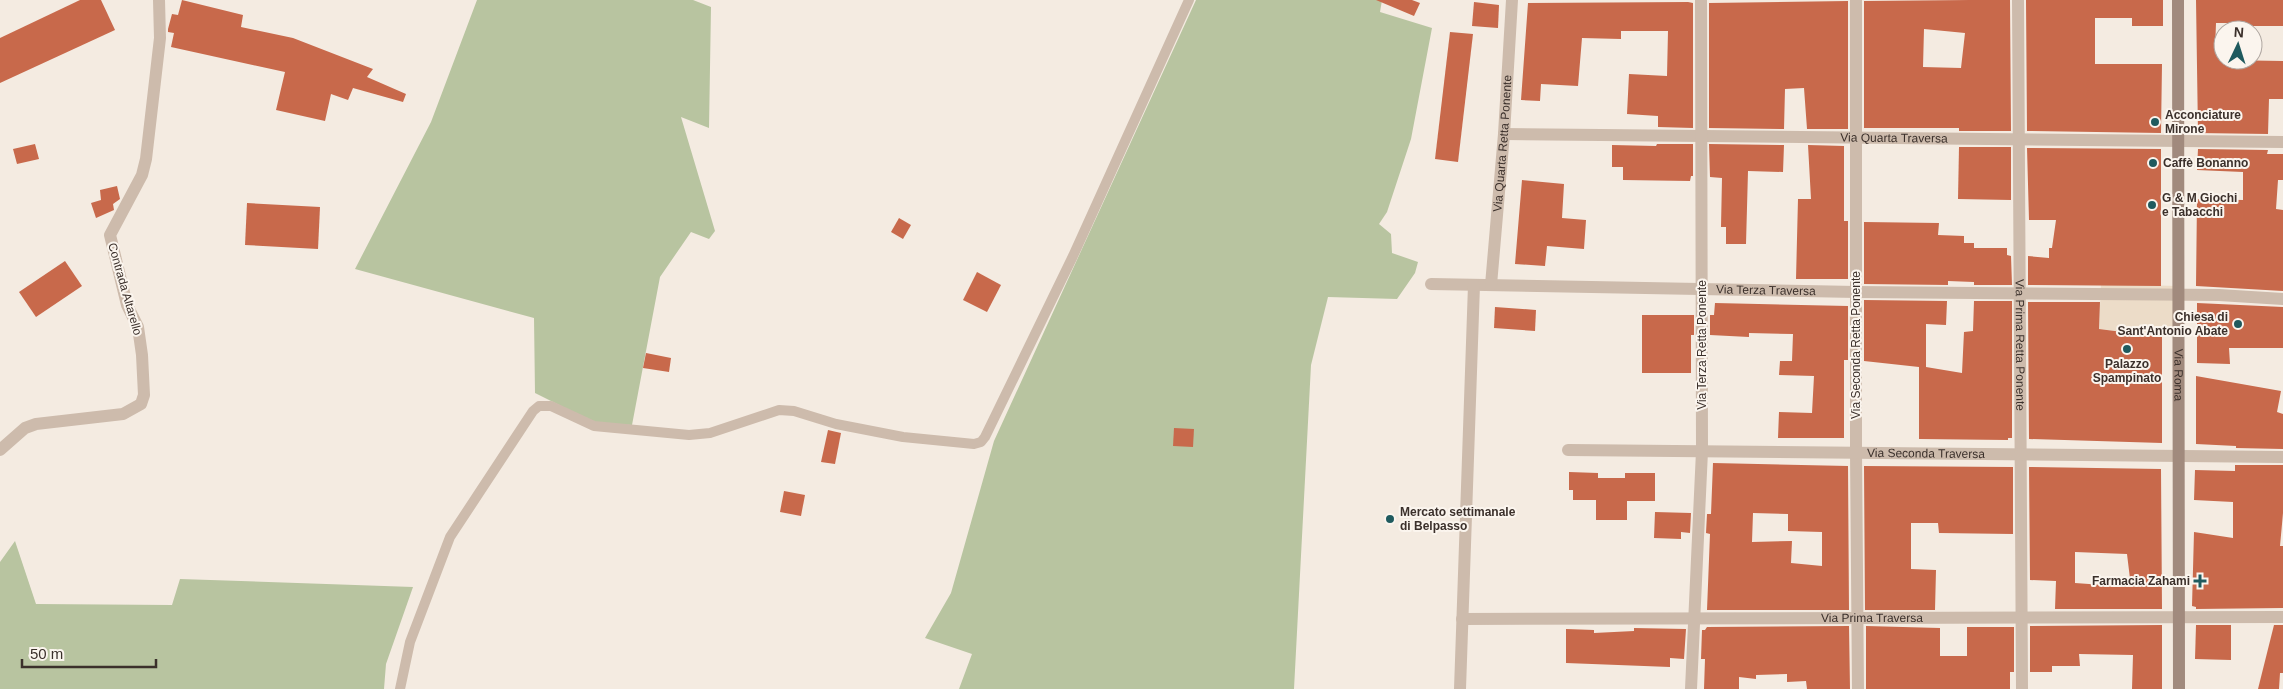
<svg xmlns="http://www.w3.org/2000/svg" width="2283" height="689" viewBox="0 0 2283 689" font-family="Arial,sans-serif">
<rect width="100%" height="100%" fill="#f4ebe1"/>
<!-- green -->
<g fill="#b8c4a0">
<polygon points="477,0 693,0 711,7 709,128 681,117 715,231 709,239 691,232 660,277 632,425 597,424 535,393 534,318 355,269 431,122"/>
<polygon points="1196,0 1382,0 1380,12 1432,28 1411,139 1387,212 1379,224 1391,234 1392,253 1418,262 1415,273 1397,299 1328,297 1311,365 1294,689 959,689 972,654 925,638 951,593 994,441"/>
<polygon points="15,541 36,604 172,605 180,579 413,587 386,664 384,689 0,689 0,562"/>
</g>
<!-- plaza -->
<polygon fill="#ecdcc8" points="2101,284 2178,286 2178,338 2099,329"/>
<!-- building -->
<g fill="#c8694b" fill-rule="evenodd">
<polygon points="80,0 101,0 115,30 0,83 0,38"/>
<polygon points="182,0 243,15 241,27 293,38 373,69 367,77 406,94 403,102 353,88 348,100 331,94 325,121 276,110 285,72 171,47 174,33 168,32 168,29 172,14 178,15"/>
<polygon points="1376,0 1412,0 1420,3 1414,16"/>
<path d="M1969 0H2010L2011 131H1959V128H1864V1ZM1924 29 1965 33 1961 68 1923 67Z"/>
<polygon points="2026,0 2163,0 2163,26 2132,26 2132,18 2095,18 2095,64 2162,64 2161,133 2027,131"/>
<polygon points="2196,0 2283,0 2283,26 2245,26 2245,23 2216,23 2215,51 2223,51 2223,60 2283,61 2283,99 2269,99 2268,134 2198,133"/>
<polygon points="1848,1 1848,129 1807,129 1804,88 1785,89 1784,129 1709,128 1709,3"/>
<polygon points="1474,2 1499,5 1498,28 1472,26"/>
<polygon points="1688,2 1693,3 1693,128 1658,127 1658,116 1627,114 1629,74 1667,76 1668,31 1621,31 1621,39 1582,38 1578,86 1541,84 1540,101 1521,100 1528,3"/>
<polygon points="1450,32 1473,34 1458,162 1435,159"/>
<polygon points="35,144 39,159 17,164 13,149"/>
<polygon points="1657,144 1693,144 1693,176 1691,176 1690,181 1623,180 1623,167 1612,167 1612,145 1656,146"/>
<polygon points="1709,144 1784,145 1783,172 1748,171 1746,244 1726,244 1726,227 1721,227 1722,178 1710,177"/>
<polygon points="1808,145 1844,146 1844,221 1848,221 1848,279 1796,279 1798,199 1811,199"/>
<polygon points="1959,147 2011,147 2011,200 1958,199"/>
<polygon points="2027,148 2161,149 2161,286 2028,285 2028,256 2049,258 2049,248 2052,248 2056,220 2029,220"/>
<polygon points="2198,149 2268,150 2267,154 2283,154 2283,180 2278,180 2276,209 2283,210 2283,291 2196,286 2197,199 2243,200 2243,172 2197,170"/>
<polygon points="1522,180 1564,184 1562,218 1586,220 1584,249 1547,246 1545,266 1515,264"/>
<polygon points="117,186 120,199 113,204 114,210 96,218 91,203 101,200 100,190"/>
<polygon points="247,203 320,207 318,249 245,245"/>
<polygon points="899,218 911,225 903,239 891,232"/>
<polygon points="1864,222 1939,223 1938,235 1964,236 1964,243 1974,243 1974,248 2007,248 2007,255 2011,256 2012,285 1974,285 1974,282 1948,281 1948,285 1864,284"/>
<polygon points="65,261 82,286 36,317 19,292"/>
<polygon points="977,272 1001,285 987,312 963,300"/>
<polygon points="1864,300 1947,301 1946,325 1926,324 1926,367 1962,373 1964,332 1973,331 1974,301 2012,301 2012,438 2008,438 2008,440 1919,439 1919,367 1864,361"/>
<polygon points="2028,302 2100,302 2099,329 2162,337 2162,443 2029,439"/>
<polygon points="1715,303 1848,306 1848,360 1844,360 1844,438 1778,438 1779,412 1812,413 1814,376 1779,375 1780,361 1792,361 1793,334 1749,333 1749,337 1710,335 1710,315 1714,315"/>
<polygon points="2197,303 2283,307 2283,348 2229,348 2230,364 2197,363"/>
<polygon points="1495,307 1536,310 1535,331 1494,328"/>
<polygon points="1642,315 1694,315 1694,335 1691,335 1691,373 1642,373"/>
<polygon points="646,353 671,358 669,372 643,368"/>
<polygon points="2196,376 2281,391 2277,412 2283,414 2283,449 2236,448 2236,446 2196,444"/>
<polygon points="1174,428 1194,429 1193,447 1173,446"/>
<polygon points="828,430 841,433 835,464 821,462"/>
<path d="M1713 463 1848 466 1849 610H1707L1710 534 1706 533 1707 514H1711ZM1753 513 1788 514V531L1822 532V566L1791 563 1792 541 1752 542Z"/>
<polygon points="2235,465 2283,465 2283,513 2280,546 2283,546 2283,608 2196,609 2196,607 2192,606 2194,532 2233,538 2233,502 2194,500 2195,470 2235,471"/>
<polygon points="1864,466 2013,467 2013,534 1939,533 1938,523 1911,523 1911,569 1936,570 1935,610 1865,610"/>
<path d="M2029 467 2161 469 2162 609H2055L2056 581 2030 580ZM2075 552 2127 554 2131 587 2075 583Z"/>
<polygon points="1569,472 1598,473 1598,478 1625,478 1625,473 1655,473 1655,501 1627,501 1627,520 1596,520 1596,500 1573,500 1573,490 1569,490"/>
<polygon points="784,491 805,495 801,516 780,512"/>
<polygon points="1655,512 1691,513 1690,533 1681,532 1681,539 1654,538"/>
<polygon points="2162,625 2162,689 2132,689 2133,655 2079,654 2080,666 2052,666 2052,672 2030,672 2030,626"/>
<polygon points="2196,625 2231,625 2231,660 2195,659"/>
<polygon points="2274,625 2283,625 2283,673 2280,673 2279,689 2258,689"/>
<polygon points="1849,626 1850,689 1807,689 1806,681 1787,682 1787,674 1756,675 1756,679 1739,677 1739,689 1704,689 1705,659 1701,659 1702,630 1705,630 1707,627"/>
<polygon points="1866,626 1940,628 1940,656 1967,656 1967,627 2014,627 2014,672 2010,672 2010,689 1866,689"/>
<polygon points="1634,628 1686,629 1684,659 1670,658 1670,667 1566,663 1566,629 1594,630 1594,633 1634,631"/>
</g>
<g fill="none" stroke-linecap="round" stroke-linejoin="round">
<!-- lane -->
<polyline stroke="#cdbbac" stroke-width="10" points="400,689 410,642 450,537 533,411 539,406 551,406 594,426 689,435 710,433 779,410 794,411 836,424 903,437 974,444 981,442 985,437 1073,256 1189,0"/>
<!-- street -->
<g stroke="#cdbbac" stroke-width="12">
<polyline points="1856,0 1856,452 1858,689"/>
<path id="s1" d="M2018 0 2022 689"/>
<path id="s2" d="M1504 134 2283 142"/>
<path id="s3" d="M1431 284 1856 292 2219 295 2283 299"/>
<path id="s4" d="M1491 285 1504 134 1512 0"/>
<polyline points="0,450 25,428 36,424 123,414 141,404 144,395 142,355 138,327 127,305 110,235 142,175 146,159 160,38 159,0"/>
<path id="s5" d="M1568 450 2283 457"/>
<path id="s6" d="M1462 619 2283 617"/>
<polyline points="1460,689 1474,285"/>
<polyline points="1691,689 1702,451 1701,0"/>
</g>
<!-- secondary -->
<path stroke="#a18a7d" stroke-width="12" id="s7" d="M2178 0 2179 689"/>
</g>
<!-- markers -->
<g fill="#1f5a5e" stroke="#fbf5ee" stroke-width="2">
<circle cx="2155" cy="122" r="5"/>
<circle cx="2153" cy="163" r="5"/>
<circle cx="2152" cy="205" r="5"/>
<circle cx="2238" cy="324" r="5"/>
<circle cx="2127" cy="349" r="5"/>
<circle cx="1390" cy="519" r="5"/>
<path d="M2197.5 573.5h5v5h5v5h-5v5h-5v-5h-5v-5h5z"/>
</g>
<g text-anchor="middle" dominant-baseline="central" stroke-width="4" stroke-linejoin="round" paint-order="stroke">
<!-- poi labels -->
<g font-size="12" font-weight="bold" fill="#3b302b" stroke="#fbf5ee" text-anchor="start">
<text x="2165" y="115">Acconciature<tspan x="2165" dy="14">Mirone</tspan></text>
<text x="2163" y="163">Caffè Bonanno</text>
<text x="2162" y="198">G &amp; M Giochi<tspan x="2162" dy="14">e Tabacchi</tspan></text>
<text x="2228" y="317" text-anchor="end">Chiesa di<tspan x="2228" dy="14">Sant'Antonio Abate</tspan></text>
<text x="2127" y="364" text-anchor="middle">Palazzo<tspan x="2127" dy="14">Spampinato</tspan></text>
<text x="1400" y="512">Mercato settimanale<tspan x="1400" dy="14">di Belpasso</tspan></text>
<text x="2190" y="581" text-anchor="end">Farmacia Zahami</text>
</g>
<!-- street labels -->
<g font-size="12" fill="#3b302b" stroke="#fbf5ee">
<text stroke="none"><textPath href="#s2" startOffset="390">Via Quarta Traversa</textPath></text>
<text stroke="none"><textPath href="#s4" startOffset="142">Via Quarta Retta Ponente</textPath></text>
<text transform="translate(125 289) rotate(74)">Contrada Altarello</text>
<text stroke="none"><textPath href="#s3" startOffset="335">Via Terza Traversa</textPath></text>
<text transform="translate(1702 345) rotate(-90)">Via Terza Retta Ponente</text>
<text transform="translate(1856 345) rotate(-90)">Via Seconda Retta Ponente</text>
<text stroke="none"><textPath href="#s1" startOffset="345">Via Prima Retta Ponente</textPath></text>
<text stroke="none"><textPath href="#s7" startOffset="375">Via Roma</textPath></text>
<text stroke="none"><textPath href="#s5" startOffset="358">Via Seconda Traversa</textPath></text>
<text stroke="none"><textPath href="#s6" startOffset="410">Via Prima Traversa</textPath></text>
</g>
</g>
<!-- north arrow -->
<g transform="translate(2238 45) rotate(4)"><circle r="24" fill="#fbf5ee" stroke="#aea6a0"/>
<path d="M0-4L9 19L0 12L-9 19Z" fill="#1f5a5e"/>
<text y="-8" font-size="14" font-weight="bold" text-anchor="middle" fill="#3b302b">N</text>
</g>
<!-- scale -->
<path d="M22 659v8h134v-8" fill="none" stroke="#3b302b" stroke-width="2.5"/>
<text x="30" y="659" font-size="15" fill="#3b302b" stroke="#fbf5ee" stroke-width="4" paint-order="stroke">50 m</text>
</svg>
